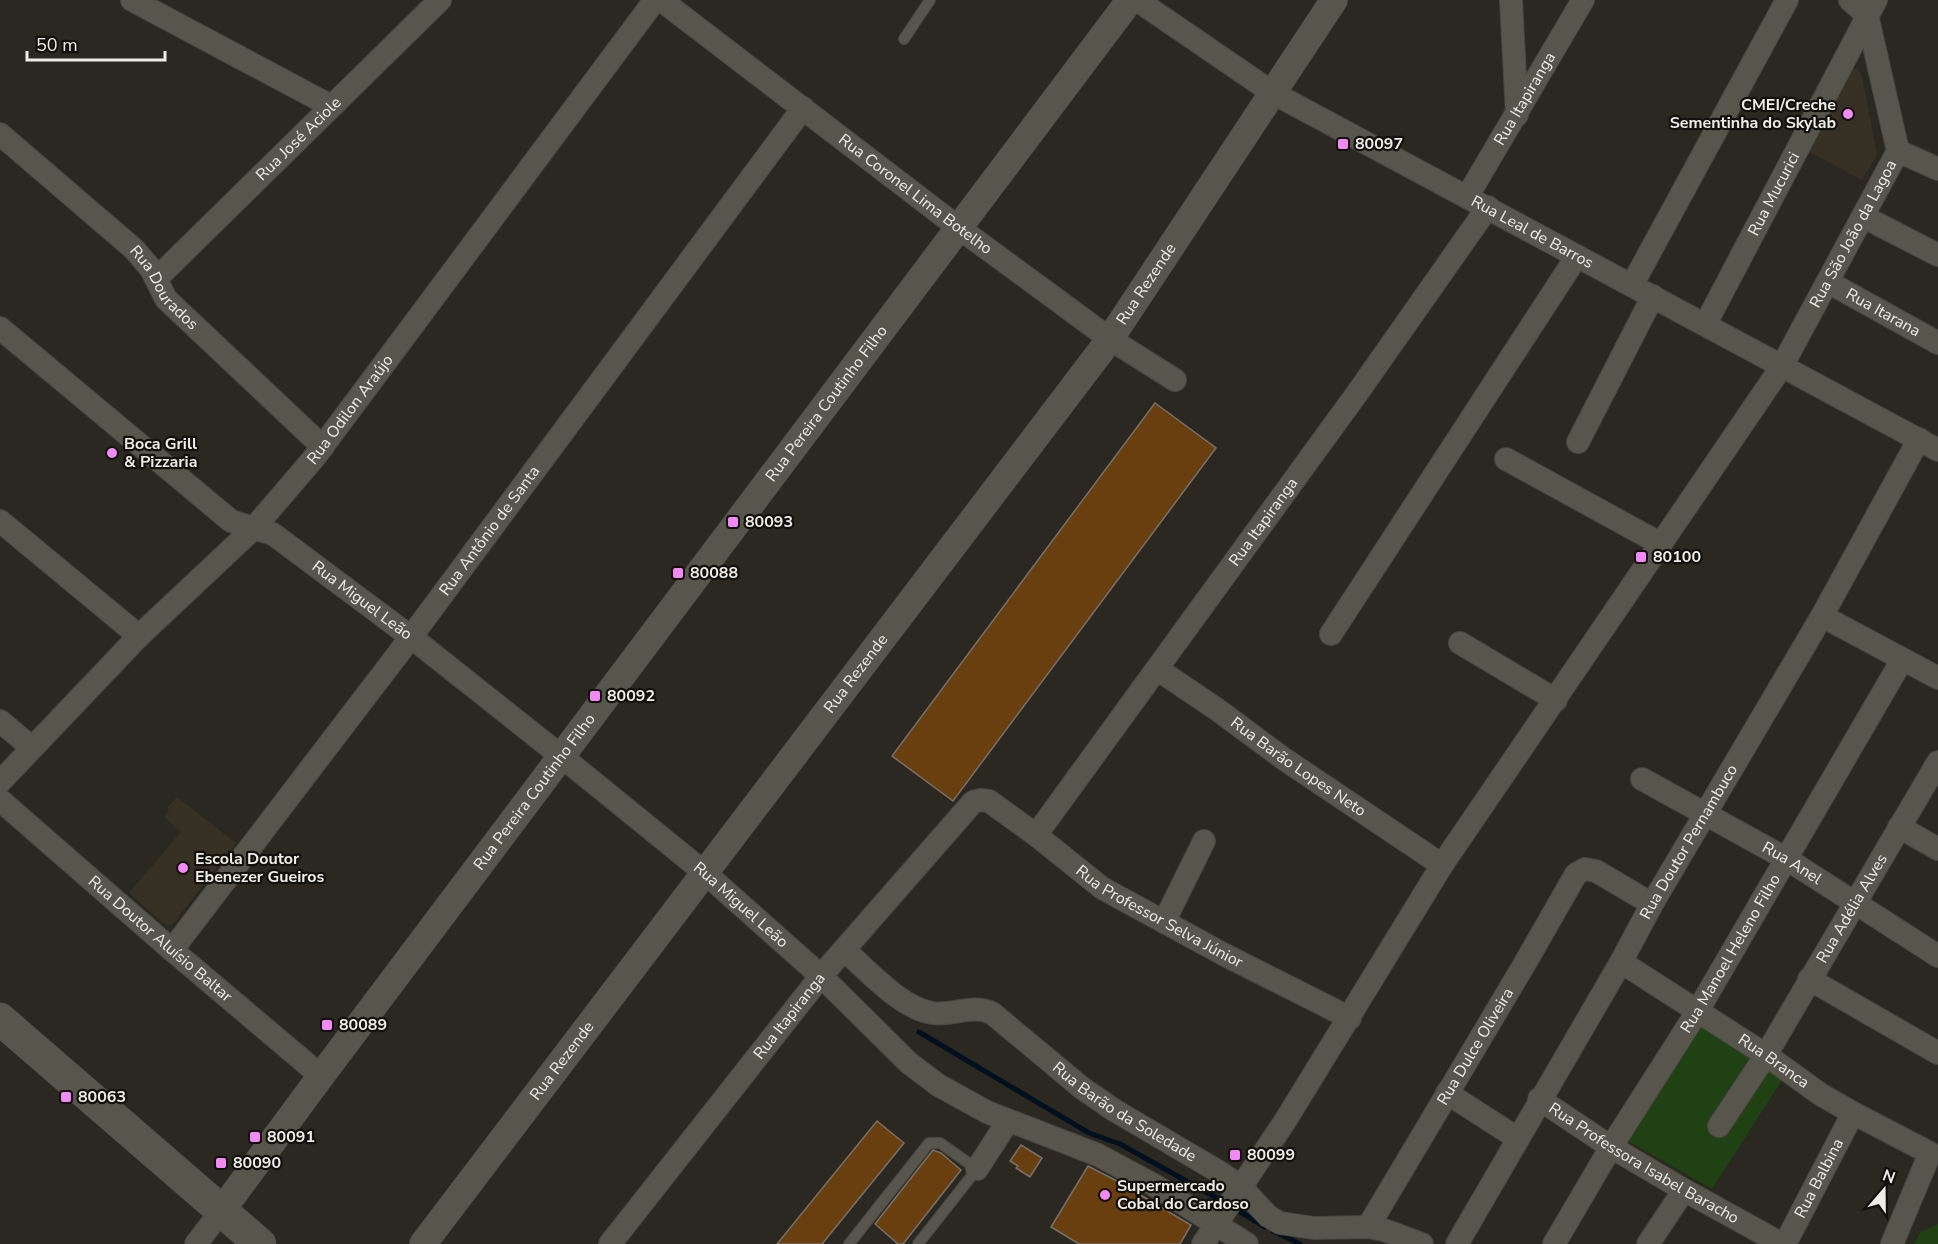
<svg xmlns="http://www.w3.org/2000/svg" width="1938" height="1244" viewBox="0 0 1938 1244" font-family="'Nunito Sans',sans-serif">
<rect width="100%" height="100%" fill="#2a2821"/>
<!-- built -->
<g fill="#363124">
<polygon points="1853,68 1859,70 1862,77 1877,154 1862,180 1808,151"/>
<polygon points="177,797 236,843 171,926 167,926 129,893 181,832 164,817 169,811 167,808"/>
</g>
<!-- green -->
<g fill="#1f4113">
<polygon points="1705,1020 1786,1074 1712,1189 1628,1141"/>
<polygon points="1938,1224 1938,1244 1914,1244 1920,1233"/>
</g>
<g fill="none" stroke-linecap="round" stroke-linejoin="round">
<!-- stream -->
<g stroke="#00101e" stroke-width="5">
<polyline points="919,1032 1089,1133 1120,1144 1224,1202"/>
<polyline points="1234,1208 1265,1227"/>
<polyline points="1273,1231 1300,1244"/>
</g>
</g>
<!-- building -->
<g fill="#6a3f0f" stroke="#77706a" stroke-width="1.5">
<polygon points="1155,403 1216,448 953,801 892,756"/>
<polygon points="877,1121 904,1143 822,1244 777,1244"/>
<polygon points="1021,1145 1042,1158 1030,1177 1016,1168 1018,1166 1010,1161"/>
<polygon points="933,1150 941,1153 961,1170 903,1244 898,1244 875,1224"/>
<polygon points="1088,1166 1117,1181 1191,1225 1180,1244 1079,1244 1051,1227"/>
</g>
<g fill="none" stroke-linecap="round" stroke-linejoin="round">
<!-- service casing -->
<g stroke="#47463f" stroke-width="12">
<g id="service">
<polyline points="904,39 930,0"/>
<polyline points="849,1244 929,1143 940,1143 977,1169 918,1244"/>
</g>
</g>
<!-- minor casing -->
<g stroke="#47463f" stroke-width="24">
<g id="minor">
<polyline points="132,0 331,106"/>
<path id="s1" d="M661 0 959 228 1110 339 1175 380"/>
<path id="s2" d="M1137 0 1273 93 1938 450"/>
<polyline points="1511,0 1517,115"/>
<path id="s3" d="M0 134 134 249 151 269 166 299 323 447"/>
<polyline points="1898,151 1938,169"/>
<path id="s4" d="M1467 197 1583 0"/>
<polyline points="1864,217 1938,255"/>
<path id="s5" d="M156 279 440 0"/>
<path id="s6" d="M1828 282 1938 343"/>
<polyline points="1632,285 1787,0"/>
<path id="s7" d="M1705 325 1876 0"/>
<path id="s8" d="M0 328 231 521 273 534 411 637 561 756 705 873 821 976 909 1063 938 1085 987 1112 1098 1155 1154 1185 1247 1244"/>
<polyline points="1578,442 1653,296"/>
<polyline points="1506,459 1661,544"/>
<polyline points="0,521 139,636"/>
<polyline points="1822,616 1938,678"/>
<polyline points="1331,634 1577,256"/>
<polyline points="1460,643 1556,700"/>
<path id="s9" d="M1157 669 1218 710 1284 759 1442 865"/>
<polyline points="0,721 31,747"/>
<path id="s10" d="M1642 779 1785 858 1938 956"/>
<path id="s11" d="M0 782 139 636 254 528 314 458 655 0"/>
<path id="s12" d="M0 800 172 950 321 1076"/>
<polyline points="1899,827 1938,849"/>
<path id="s13" d="M1036 835 1358 392 1488 207"/>
<polyline points="1164,922 1204,841"/>
<path id="s14" d="M172 950 411 637 803 108"/>
<path id="s15" d="M844 950C869 971 899 1007 932 1013 952 1016 972 1004 992 1013L1082 1088 1114 1110 1221 1173 1241 1187 1268 1216 1280 1223 1314 1228 1368 1227 1384 1230 1422 1244"/>
<path id="s16" d="M1621 962 1766 1055 1820 1094 1853 1113 1930 1153 1892 1244"/>
<polyline points="1809,979 1938,1053"/>
<polyline points="1447,1093 1517,1138"/>
<path id="s17" d="M1539 1099 1611 1147 1684 1190 1782 1244"/>
<path id="s18" d="M1719 1126 1766 1055 1938 762"/>
<polyline points="977,1169 1008,1121"/>
<path id="s19" d="M1368 1227 1524 965 1576 874 1585 869 1596 871 1652 904"/>
<polyline points="196,1244 222,1210"/>
<path id="s20" d="M610 1244 821 976 973 802 981 800 989 801 1036 835 1102 888 1225 955 1350 1018"/>
<path id="s21" d="M1203 1244 1287 1118 1442 865 1782 366 1898 151 1867 15 1850 0"/>
<path id="s22" d="M1457 1244 1621 962 1652 904 1822 616 1919 439"/>
<path id="s23" d="M1554 1244 1611 1147 1697 1012 1902 660"/>
<polyline points="1648,1244 1684,1190"/>
<path id="s24" d="M1785 1244 1853 1113"/>
</g>
</g>
<!-- tertiary casing -->
<g stroke="#47463f" stroke-width="28">
<g id="tertiary">
<path id="s25" d="M222 1210 321 1076 1130 0"/>
<path id="s26" d="M423 1244 1110 339 1334 0"/>
</g>
</g>
<!-- secondary casing -->
<g stroke="#47463f" stroke-width="33">
<polyline id="secondary" points="0,1019 260,1244"/>
</g>
<!-- service -->
<use href="#service" stroke="#58554d" stroke-width="10"/>
<!-- minor -->
<use href="#minor" stroke="#58554d" stroke-width="22"/>
<!-- tertiary -->
<use href="#tertiary" stroke="#58554d" stroke-width="27"/>
<!-- secondary -->
<use href="#secondary" stroke="#58554d" stroke-width="32"/>
</g>
<!-- markers -->
<g fill="#f18af4" stroke="#12110d" stroke-width="2">
<circle cx="1848" cy="114" r="6"/>
<rect x="1337" y="138" width="12" height="12" rx="3"/>
<circle cx="112" cy="453" r="6"/>
<rect x="727" y="516" width="12" height="12" rx="3"/>
<rect x="1635" y="551" width="12" height="12" rx="3"/>
<rect x="672" y="567" width="12" height="12" rx="3"/>
<rect x="589" y="690" width="12" height="12" rx="3"/>
<circle cx="183" cy="868" r="6"/>
<rect x="321" y="1019" width="12" height="12" rx="3"/>
<rect x="60" y="1091" width="12" height="12" rx="3"/>
<rect x="249" y="1131" width="12" height="12" rx="3"/>
<rect x="1229" y="1149" width="12" height="12" rx="3"/>
<rect x="215" y="1157" width="12" height="12" rx="3"/>
<circle cx="1105" cy="1195" r="6"/>
</g>
<g text-anchor="middle" dominant-baseline="central" stroke-width="4.5" stroke-linejoin="round" paint-order="stroke">
<!-- street labels -->
<g font-size="16" fill="#edece7" stroke="#12110d">
<text stroke="none"><textPath href="#s4" startOffset="114">Rua Itapiranga</textPath></text>
<text stroke="none"><textPath href="#s5" startOffset="200">Rua José Aciole</textPath></text>
<text stroke="none"><textPath href="#s1" startOffset="320">Rua Coronel Lima Botelho</textPath></text>
<text stroke="none"><textPath href="#s7" startOffset="148">Rua Mucurici</textPath></text>
<text stroke="none"><textPath href="#s2" startOffset="459">Rua Leal de Barros</textPath></text>
<text stroke="none"><textPath href="#s21" startOffset="1202">Rua São João da Lagoa</textPath></text>
<text stroke="none"><textPath href="#s26" startOffset="1202">Rua Rezende</textPath></text>
<text stroke="none"><textPath href="#s3" startOffset="226">Rua Dourados</textPath></text>
<text stroke="none"><textPath href="#s6" startOffset="63">Rua Itarana</textPath></text>
<text stroke="none"><textPath href="#s25" startOffset="1008">Rua Pereira Coutinho Filho</textPath></text>
<text stroke="none"><textPath href="#s11" startOffset="512">Rua Odilon Araújo</textPath></text>
<text stroke="none"><textPath href="#s13" startOffset="387">Rua Itapiranga</textPath></text>
<text stroke="none"><textPath href="#s14" startOffset="526">Rua Antônio de Santa</textPath></text>
<text stroke="none"><textPath href="#s8" startOffset="456">Rua Miguel Leão</textPath></text>
<text stroke="none"><textPath href="#s26" startOffset="716">Rua Rezende</textPath></text>
<text stroke="none"><textPath href="#s9" startOffset="172">Rua Barão Lopes Neto</textPath></text>
<text stroke="none"><textPath href="#s25" startOffset="522">Rua Pereira Coutinho Filho</textPath></text>
<text stroke="none"><textPath href="#s22" startOffset="464">Rua Doutor Pernambuco</textPath></text>
<text stroke="none"><textPath href="#s10" startOffset="172">Rua Anel</textPath></text>
<text stroke="none"><textPath href="#s8" startOffset="942">Rua Miguel Leão</textPath></text>
<text stroke="none"><textPath href="#s18" startOffset="255">Rua Adélia Alves</textPath></text>
<text stroke="none"><textPath href="#s20" startOffset="795">Rua Professor Selva Júnior</textPath></text>
<text stroke="none"><textPath href="#s12" startOffset="212">Rua Doutor Aluísio Baltar</textPath></text>
<text stroke="none"><textPath href="#s23" startOffset="340">Rua Manoel Heleno Filho</textPath></text>
<text stroke="none"><textPath href="#s20" startOffset="290">Rua Itapiranga</textPath></text>
<text stroke="none"><textPath href="#s19" startOffset="210">Rua Dulce Oliveira</textPath></text>
<text stroke="none"><textPath href="#s26" startOffset="230">Rua Rezende</textPath></text>
<text stroke="none"><textPath href="#s16" startOffset="182">Rua Branca</textPath></text>
<text stroke="none"><textPath href="#s15" startOffset="336">Rua Barão da Soledade</textPath></text>
<text stroke="none"><textPath href="#s17" startOffset="123">Rua Professora Isabel Baracho</textPath></text>
<text stroke="none"><textPath href="#s24" startOffset="74">Rua Balbina</textPath></text>
</g>
<!-- poi labels -->
<g font-size="16" font-weight="bold" fill="#edece7" stroke="#12110d" text-anchor="start">
<text x="1836" y="105" text-anchor="end">CMEI/Creche<tspan x="1836" dy="18">Sementinha do Skylab</tspan></text>
<text x="1355" y="144">80097</text>
<text x="124" y="444">Boca Grill<tspan x="124" dy="18">&amp; Pizzaria</tspan></text>
<text x="745" y="522">80093</text>
<text x="1653" y="557">80100</text>
<text x="690" y="573">80088</text>
<text x="607" y="696">80092</text>
<text x="195" y="859">Escola Doutor<tspan x="195" dy="18">Ebenezer Gueiros</tspan></text>
<text x="339" y="1025">80089</text>
<text x="78" y="1097">80063</text>
<text x="267" y="1137">80091</text>
<text x="1247" y="1155">80099</text>
<text x="233" y="1163">80090</text>
<text x="1117" y="1186">Supermercado<tspan x="1117" dy="18">Cobal do Cardoso</tspan></text>
</g>
</g>
<!-- north arrow -->
<g transform="translate(1884 1190) rotate(20)" stroke="#12110d" stroke-width="4.5" paint-order="stroke">
<path d="M0-4.5L10 22L0 15L-10 22Z" fill="#edece7"/>
<text y="-9" font-size="16" font-weight="bold" text-anchor="middle" fill="#edece7">N</text>
</g>
<!-- scale -->
<path d="M27 51v9h138v-9" fill="none" stroke="#edece7" stroke-width="3"/>
<text x="36" y="51" font-size="18" fill="#edece7" stroke="#12110d" stroke-width="4.5" paint-order="stroke">50 m</text>
</svg>
